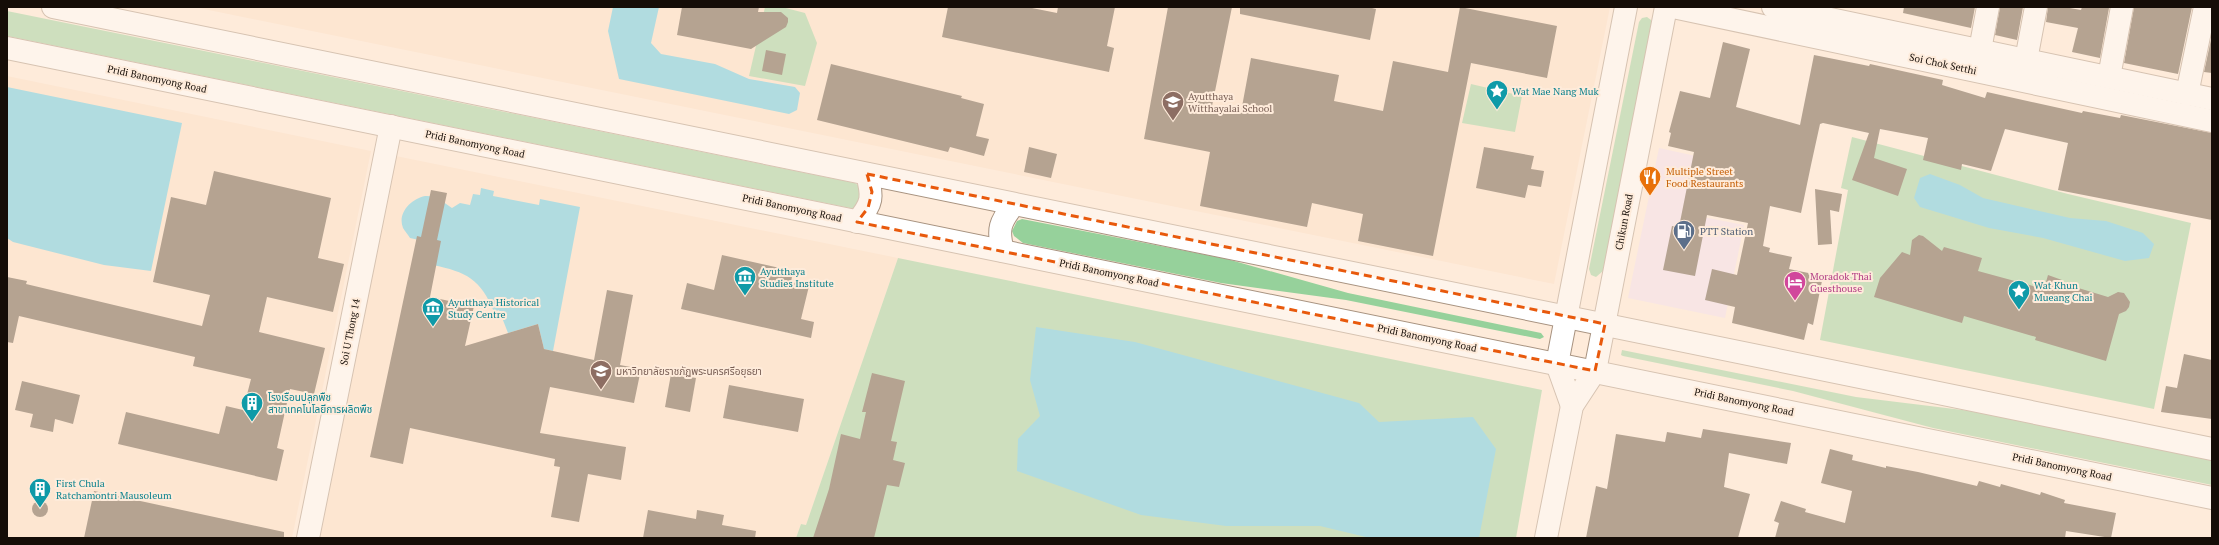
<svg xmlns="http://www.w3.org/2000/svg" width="2219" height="545" viewBox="0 0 2219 545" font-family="'PT Serif','Noto Sans Thai',serif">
<rect width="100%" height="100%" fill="#feebda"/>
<!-- commercial -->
<polygon fill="#f1deef" points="1659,148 1714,160 1703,217 1744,225 1725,318 1628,298"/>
<!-- built -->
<g fill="#fde0c6">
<polygon points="194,7 1610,7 1554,284"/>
<polygon points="7,76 371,151 292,538 7,538"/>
<polygon points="396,156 898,258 806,525 801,524 796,538 320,538"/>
</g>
<!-- green -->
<g fill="#96d19b">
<polygon points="765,7 782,7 805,13 817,43 805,86 749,76"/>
<polygon points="7,11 855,183 864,190 855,208 850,208 7,36"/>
<polygon points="1647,17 1651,20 1652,24 1603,271 1596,277 1591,275 1589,269 1639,22 1642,18"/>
<polygon points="1471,84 1522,96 1515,132 1462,123"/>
<polygon points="1852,137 2068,194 2191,223 2154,409 1820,340 1848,190 1841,188"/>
<polygon points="1022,219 1227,259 1348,293 1541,333 1544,337 1540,339 1346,300 1221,283 1023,243 1014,236 1012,231 1017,221"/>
<polygon points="898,258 1542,390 1516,538 796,538 801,524 806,525"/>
<polygon points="1622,350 1856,397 1979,412 2212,460 2212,485 1933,428 1793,391 1623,356 1621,355"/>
</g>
<!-- water -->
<g fill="#56cae7">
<polygon points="613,7 659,7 651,43 661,54 715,64 749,79 795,87 800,93 797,110 789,114 619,79 608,31"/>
<polygon points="7,87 182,123 151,271 104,265 13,242 7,238"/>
<polygon points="1930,174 1960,185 1983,198 2070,218 2106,221 2143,233 2154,244 2149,258 2125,261 2043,238 1989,228 1920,207 1914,198 1920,178"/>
<path d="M481 188 494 191 493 196 539 205 540 199 580 207 553 351 544 349 538 324 508 333 499 310 494 312C481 279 466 272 433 265L437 244 410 238C408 235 405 231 403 228 397 213 411 199 425 196 435 195 445 203 452 208L460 203 470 205 473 194 480 195Z"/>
<polygon points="1036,327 1135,342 1359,403 1379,422 1473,417 1496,449 1479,538 1370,538 1320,526 1226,526 1141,515 1017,471 1018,439 1040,416 1030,380"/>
</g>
<!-- building -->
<g fill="#5d4c39">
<polygon points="682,7 759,7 758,12 781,12 788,18 788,22 786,27 751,49 677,35"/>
<polygon points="948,7 1027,7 1057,13 1058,7 1115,7 1107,46 1114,48 1109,72 942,37"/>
<polygon points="1168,7 1232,7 1212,106 1241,112 1251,58 1339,75 1334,101 1383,111 1393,61 1448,72 1460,7 1557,26 1547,78 1471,63 1433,256 1358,241 1363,214 1312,203 1307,227 1200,206 1210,152 1144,139"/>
<polygon points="1240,7 1368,7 1376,9 1370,40 1240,14"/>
<polygon points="1904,7 1975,7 1971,28 1903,13"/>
<polygon points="2000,7 2023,7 2017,40 1995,35"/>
<polygon points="2048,7 2064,7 2081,10 2082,7 2109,8 2100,58 2072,52 2078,28 2046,22"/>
<polygon points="2134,7 2192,7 2178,74 2124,63"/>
<polygon points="2212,35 2212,73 2204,72"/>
<polygon points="1723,42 1750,49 1736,107 1800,125 1814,55 1869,66 1870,64 1943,80 1942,85 1985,98 1987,92 2082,113 2083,111 2120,118 2121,115 2212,133 2212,220 2058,190 2068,143 2005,129 1991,171 1962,164 1961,170 1923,160 1928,138 1880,129 1874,158 1907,169 1898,196 1852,180 1869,133 1823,123 1820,124 1811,165 1801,213 1770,206 1763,246 1770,248 1769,252 1792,257 1789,269 1823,276 1813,325 1808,323 1804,340 1732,323 1735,307 1705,300 1712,269 1737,275 1748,223 1707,215 1695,276 1663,270 1672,226 1679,227 1694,152 1668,146 1671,133 1669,132 1680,91 1710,98"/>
<polygon points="766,50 786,54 782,75 762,71"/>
<polygon points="831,64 962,96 961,98 984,104 976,136 989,139 984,156 950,147 948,152 817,120"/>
<polygon points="1029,147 1057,154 1051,178 1024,172"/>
<polygon points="1484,147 1534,156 1531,169 1544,171 1541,187 1528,185 1525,198 1476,188"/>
<polygon points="214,171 331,198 318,258 344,264 333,312 267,297 259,332 325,348 314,394 290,389 277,448 284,450 277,481 118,444 126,412 219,434 226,406 243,410 251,379 193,366 195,357 19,316 13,343 7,342 7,277 27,281 26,284 202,326 210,295 153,282 171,197 206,205"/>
<polygon points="1815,189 1842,194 1839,212 1830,210 1832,244 1818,245"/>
<polygon points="431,190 447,193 437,240 441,241 430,297 474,306 465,346 538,324 544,349 594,360 607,290 633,295 620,365 641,369 634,403 550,387 540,433 626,447 621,480 588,474 579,522 551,517 560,467 554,466 555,459 410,428 403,464 370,457 417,236 421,237"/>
<polygon points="1919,235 1923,236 1942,251 1944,247 1982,258 1978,271 2044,289 2048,275 2062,280 2062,283 2108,297 2118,292 2124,293 2130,302 2129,307 2126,311 2119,314 2106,361 2035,340 2036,337 1964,316 1962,323 1874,297 1880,278 1902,252 1910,255 1912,240"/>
<polygon points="722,255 793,271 791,282 809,286 801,319 814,322 811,338 681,309 687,283 714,290"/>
<polygon points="2184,354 2212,360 2212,419 2161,412 2166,386 2177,388"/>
<polygon points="872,373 905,381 891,441 897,442 893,460 905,463 899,487 887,485 874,538 813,538 829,489 841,434 860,439 866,412 862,412"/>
<polygon points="671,374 696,378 690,412 665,407"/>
<polygon points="22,381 80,395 73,424 55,419 53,432 30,427 33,414 15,410"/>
<polygon points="729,385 804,399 798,432 723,418"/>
<polygon points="1703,429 1791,443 1787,464 1729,453 1724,487 1750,494 1738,538 1586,538 1596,486 1607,489 1616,434 1665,442 1667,432 1701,438"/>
<polygon points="1830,449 1853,455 1852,460 1886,468 1886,466 1918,472 1977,486 1979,481 2000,487 2001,484 2040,495 2041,492 2065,500 2064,503 2116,513 2111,538 2066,531 2065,538 1775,538 1779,523 1774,521 1781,501 1806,509 1805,512 1845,523 1852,491 1821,483"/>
<polygon points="94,491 284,532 284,538 84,538"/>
<circle cx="40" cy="509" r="8"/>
<polygon points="648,510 696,519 697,510 724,515 722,525 756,531 755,538 643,538"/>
</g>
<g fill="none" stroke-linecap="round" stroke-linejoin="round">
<!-- minor casing -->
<g stroke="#a89380" stroke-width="24">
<g id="minor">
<polyline points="1673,7 2212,121"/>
<polyline points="1773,7 2212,99"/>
<polyline points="1980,50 1988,7"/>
<polyline points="2026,60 2036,7"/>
<polyline points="2109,77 2122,7"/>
<polyline points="2187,94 2205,7"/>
<polyline points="308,538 391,126"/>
</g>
</g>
<!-- major casing -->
<g stroke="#a89380" stroke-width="24">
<g id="major">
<polyline points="53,7 2212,449"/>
<polyline points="7,48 2212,498"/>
<path d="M857 222C873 203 873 197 867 174"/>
<path d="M1003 251C997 229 1000 222 1014 204"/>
<polyline points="1572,406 1557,364 1626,7"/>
<polyline points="1546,538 1572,406 1595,371 1666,7"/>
</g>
</g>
<!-- minor -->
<use href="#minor" stroke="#fff" stroke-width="22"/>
<!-- major -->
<use href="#major" stroke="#fff" stroke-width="22"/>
</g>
<!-- marked area -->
<path d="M0 0H2219V545H0ZM867 174 1605 324 1595 371 857 222 868 208 872 192Z" fill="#feebda" fill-opacity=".55" fill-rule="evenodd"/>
<path fill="none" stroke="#e8590c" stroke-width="3" stroke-dasharray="8 5" stroke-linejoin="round" d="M867 174 1605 324 1595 371 857 222 868 208 872 192Z"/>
<!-- icons -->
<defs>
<g id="sight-pin" transform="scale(1.15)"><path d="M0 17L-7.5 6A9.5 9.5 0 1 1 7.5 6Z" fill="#0f9aa8" stroke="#feebda"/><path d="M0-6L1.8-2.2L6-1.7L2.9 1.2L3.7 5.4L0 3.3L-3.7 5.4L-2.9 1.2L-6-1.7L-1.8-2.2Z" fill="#fff"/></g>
<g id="school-pin" transform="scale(1.15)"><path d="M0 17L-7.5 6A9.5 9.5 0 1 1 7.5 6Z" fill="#8d6e63" stroke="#feebda"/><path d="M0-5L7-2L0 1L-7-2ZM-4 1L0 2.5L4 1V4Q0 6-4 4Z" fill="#fff"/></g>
<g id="restaurant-pin" transform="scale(1.15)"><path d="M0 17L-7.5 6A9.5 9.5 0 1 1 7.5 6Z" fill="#e8710a" stroke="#feebda"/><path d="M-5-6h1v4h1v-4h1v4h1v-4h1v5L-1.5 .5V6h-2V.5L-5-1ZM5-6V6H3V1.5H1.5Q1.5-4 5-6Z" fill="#fff"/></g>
<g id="fuel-pin" transform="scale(1.15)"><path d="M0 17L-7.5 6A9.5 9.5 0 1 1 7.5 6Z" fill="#5c6f8a" stroke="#feebda"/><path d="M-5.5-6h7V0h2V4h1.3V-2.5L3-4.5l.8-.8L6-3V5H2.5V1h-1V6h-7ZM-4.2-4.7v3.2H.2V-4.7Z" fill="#fff"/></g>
<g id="museum-pin" transform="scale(1.15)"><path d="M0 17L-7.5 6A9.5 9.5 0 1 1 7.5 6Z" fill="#0f9aa8" stroke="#feebda"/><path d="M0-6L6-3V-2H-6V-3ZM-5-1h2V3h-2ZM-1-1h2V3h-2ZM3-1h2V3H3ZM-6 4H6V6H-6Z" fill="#fff"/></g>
<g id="hotel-pin" transform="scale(1.15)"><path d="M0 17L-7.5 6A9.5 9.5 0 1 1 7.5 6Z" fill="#d1479c" stroke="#feebda"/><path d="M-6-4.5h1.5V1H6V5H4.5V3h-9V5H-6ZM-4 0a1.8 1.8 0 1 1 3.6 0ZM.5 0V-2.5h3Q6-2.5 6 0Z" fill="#fff"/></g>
<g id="university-pin" transform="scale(1.15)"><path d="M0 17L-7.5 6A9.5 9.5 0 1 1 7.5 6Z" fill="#8d6e63" stroke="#feebda"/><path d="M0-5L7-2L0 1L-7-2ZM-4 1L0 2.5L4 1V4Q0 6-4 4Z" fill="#fff"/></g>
<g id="building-pin" transform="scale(1.15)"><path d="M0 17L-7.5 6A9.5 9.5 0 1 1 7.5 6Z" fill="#0f9aa8" stroke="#feebda"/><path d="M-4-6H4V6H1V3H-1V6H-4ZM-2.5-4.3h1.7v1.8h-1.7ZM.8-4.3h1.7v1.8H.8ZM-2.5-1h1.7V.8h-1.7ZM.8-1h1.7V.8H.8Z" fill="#fff"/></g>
</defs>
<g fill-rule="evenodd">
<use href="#sight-pin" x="1497" y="91"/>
<use href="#school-pin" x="1173" y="102"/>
<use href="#restaurant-pin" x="1650" y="177"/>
<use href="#fuel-pin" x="1684" y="231"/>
<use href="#museum-pin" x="745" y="277"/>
<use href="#hotel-pin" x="1795" y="282"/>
<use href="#sight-pin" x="2019" y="291"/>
<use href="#museum-pin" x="433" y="308"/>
<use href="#university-pin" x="601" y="371"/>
<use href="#building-pin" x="252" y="403"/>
<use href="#building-pin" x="40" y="489"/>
</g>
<g text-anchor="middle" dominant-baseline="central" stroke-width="4" stroke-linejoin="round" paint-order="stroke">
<!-- street labels -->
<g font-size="10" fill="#150d07" stroke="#feebda">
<text transform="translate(1943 64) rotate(12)">Soi Chok Setthi</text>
<text transform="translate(157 79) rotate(12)">Pridi Banomyong Road</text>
<text transform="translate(475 144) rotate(12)">Pridi Banomyong Road</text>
<text transform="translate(792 208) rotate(12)">Pridi Banomyong Road</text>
<text transform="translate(1624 222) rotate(-79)">Chikun Road</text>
<text transform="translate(1109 273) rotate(12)">Pridi Banomyong Road</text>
<text transform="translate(350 332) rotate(-79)">Soi U Thong 14</text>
<text transform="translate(1427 338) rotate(12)">Pridi Banomyong Road</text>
<text transform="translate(1744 402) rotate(12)">Pridi Banomyong Road</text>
<text transform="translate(2062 467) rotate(12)">Pridi Banomyong Road</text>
</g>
<!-- culture labels -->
<g font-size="10" fill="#0d838f" stroke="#feebda" text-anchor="start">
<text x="1512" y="91">Wat Mae Nang Muk</text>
<text x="760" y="271">Ayutthaya<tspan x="760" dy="12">Studies Institute</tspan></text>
<text x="2034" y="285">Wat Khun<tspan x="2034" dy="12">Mueang Chai</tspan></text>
<text x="448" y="302">Ayutthaya Historical<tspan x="448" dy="12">Study Centre</tspan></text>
<text x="268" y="397">โรงเรือนปลูกพืช<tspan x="268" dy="12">สาขาเทคโนโลยีการผลิตพืช</tspan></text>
<text x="56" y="483">First Chula<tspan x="56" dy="12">Ratchamontri Mausoleum</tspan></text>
</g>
<!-- education labels -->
<g font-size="10" fill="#785e54" stroke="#feebda" text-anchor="start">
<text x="1188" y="96">Ayutthaya<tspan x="1188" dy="12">Witthayalai School</tspan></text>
<text x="616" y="371">มหาวิทยาลัยราชภัฏพระนครศรีอยุธยา</text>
</g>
<!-- food labels -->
<g font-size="10" fill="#c56008" stroke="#feebda" text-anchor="start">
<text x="1666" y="171">Multiple Street<tspan x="1666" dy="12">Food Restaurants</tspan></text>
</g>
<!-- service labels -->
<g font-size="10" fill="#4e5e75" stroke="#feebda" text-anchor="start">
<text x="1700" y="231">PTT Station</text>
</g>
<!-- hotel labels -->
<g font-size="10" fill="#b23c85" stroke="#feebda" text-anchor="start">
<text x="1810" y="276">Moradok Thai<tspan x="1810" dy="12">Guesthouse</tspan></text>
</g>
</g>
<!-- border -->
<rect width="2219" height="545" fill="none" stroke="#150d07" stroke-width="16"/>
</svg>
